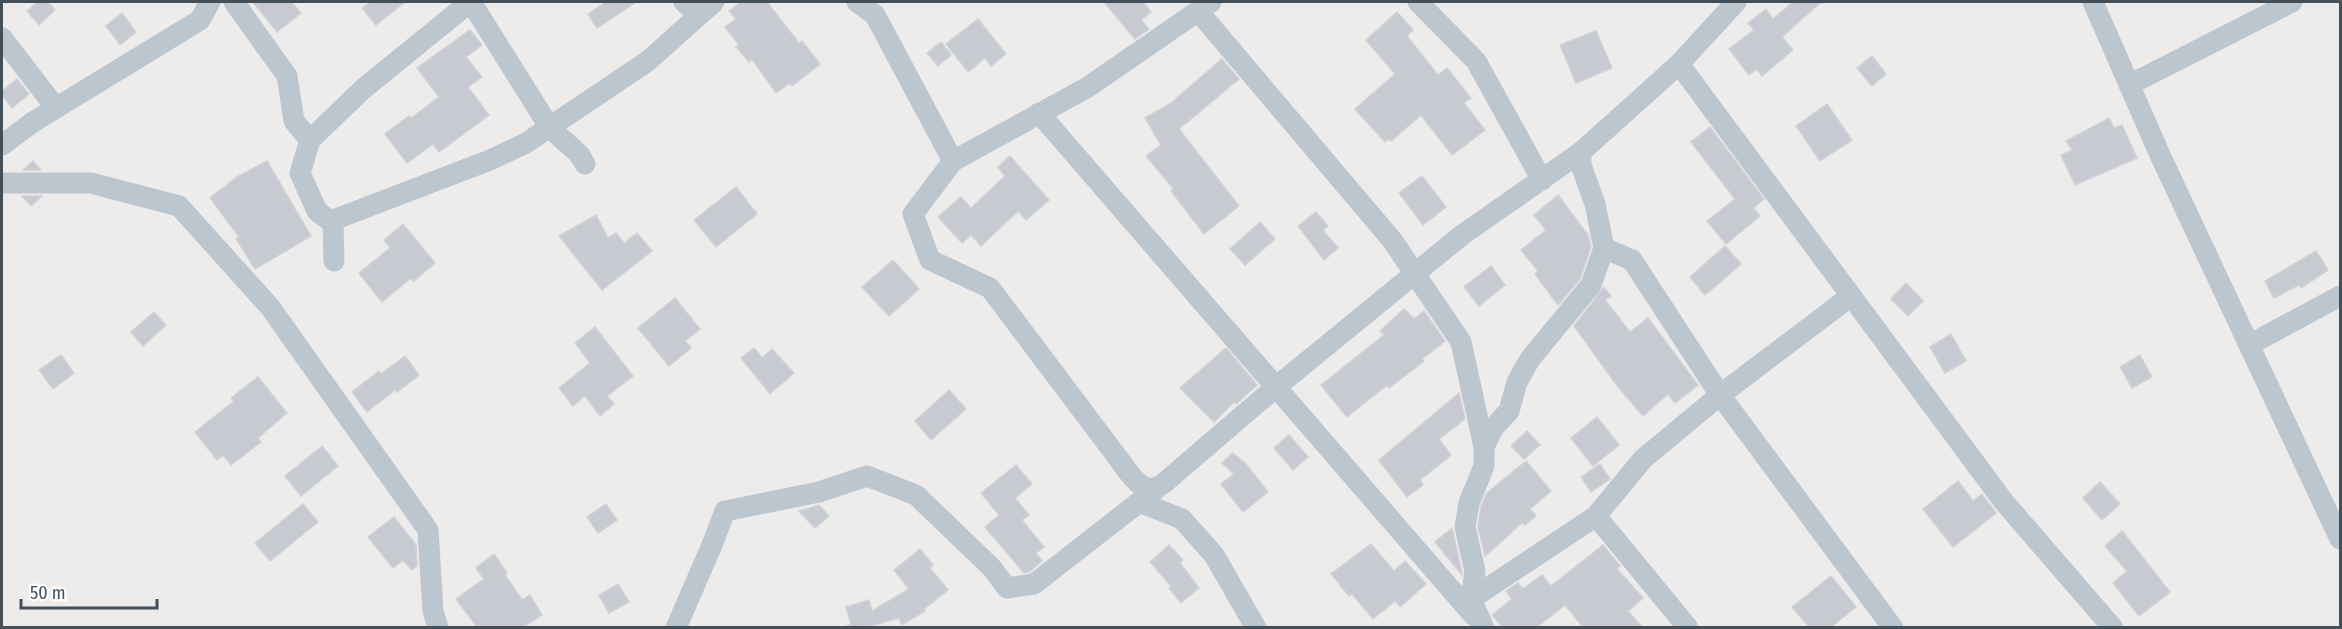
<svg xmlns="http://www.w3.org/2000/svg" width="2342" height="629" viewBox="0 0 2342 629" font-family="'Fira Sans Condensed',sans-serif">
<rect width="100%" height="100%" fill="#eeebeb"/>
<!-- building -->
<g fill="#c8cad1" stroke="#cfd2d7" stroke-width="1.5">
<polygon points="38,2 48,2 55,10 39,25 27,11"/>
<polygon points="253,2 291,2 301,13 277,32"/>
<polygon points="371,2 405,2 376,25 362,8"/>
<polygon points="606,2 636,2 597,28 588,14"/>
<polygon points="741,2 767,2 799,43 802,41 820,64 792,86 790,83 776,93 752,59 749,62 736,47 739,45 725,27 736,19 729,11"/>
<polygon points="1104,2 1143,2 1151,12 1141,20 1149,29 1135,39"/>
<polygon points="1793,2 1821,2 1782,37 1793,50 1762,76 1757,69 1749,75 1729,49 1754,30 1748,23 1766,9 1773,19"/>
<polygon points="1397,12 1413,30 1407,36 1438,75 1447,68 1471,98 1464,103 1485,130 1452,155 1421,115 1391,141 1389,139 1385,142 1355,109 1395,74 1366,40"/>
<polygon points="122,13 136,32 120,45 106,26"/>
<polygon points="978,19 1006,54 991,66 985,58 968,72 946,44"/>
<polygon points="470,30 482,45 466,57 482,77 468,87 489,115 439,152 433,144 407,163 385,134 409,116 411,118 439,97 417,68"/>
<polygon points="1596,31 1612,68 1576,83 1560,45"/>
<polygon points="941,42 951,55 938,66 927,53"/>
<polygon points="1872,56 1886,74 1872,86 1857,68"/>
<polygon points="1222,59 1239,79 1179,129 1239,206 1204,234 1171,191 1173,188 1146,156 1161,145 1145,118 1171,103"/>
<polygon points="17,79 29,94 12,108 2,95 2,91"/>
<polygon points="1827,104 1852,140 1820,161 1796,126"/>
<polygon points="2109,118 2114,128 2122,125 2137,158 2075,185 2061,155 2072,150 2066,141"/>
<polygon points="1710,127 1764,199 1753,208 1760,216 1726,244 1707,221 1735,199 1691,142"/>
<polygon points="1010,156 1049,200 1026,220 1018,211 981,246 971,235 962,243 938,217 961,197 971,208 1005,176 998,167"/>
<polygon points="33,161 41,170 23,170"/>
<polygon points="267,161 311,236 255,269 236,239 239,237 210,198 237,177"/>
<polygon points="1422,176 1446,207 1423,225 1399,193"/>
<polygon points="736,187 757,214 716,247 694,220"/>
<polygon points="1558,195 1588,235 1591,247 1580,279 1558,305 1535,274 1538,271 1521,250 1546,230 1534,215"/>
<polygon points="22,196 42,196 31,206"/>
<polygon points="1316,212 1328,226 1323,230 1338,248 1324,260 1298,226"/>
<polygon points="596,215 608,238 616,233 624,243 637,233 652,251 602,290 559,236"/>
<polygon points="1260,222 1275,239 1245,265 1230,249"/>
<polygon points="403,224 435,263 414,281 411,278 382,302 359,273 390,248 384,240"/>
<polygon points="1725,246 1741,264 1705,295 1690,277"/>
<polygon points="2316,251 2328,270 2301,288 2299,285 2274,298 2265,281"/>
<polygon points="893,260 919,289 889,316 862,287"/>
<polygon points="1491,266 1505,285 1479,306 1464,287"/>
<polygon points="1906,283 1923,301 1908,316 1891,299"/>
<polygon points="1604,287 1611,296 1605,300 1630,332 1648,318 1698,385 1675,403 1668,394 1643,416 1618,387 1574,326"/>
<polygon points="675,298 700,329 685,341 691,348 669,366 638,328"/>
<polygon points="1404,309 1414,319 1424,311 1445,341 1422,359 1424,361 1389,388 1387,385 1347,417 1321,385 1384,335 1380,331"/>
<polygon points="154,312 166,325 143,346 131,332"/>
<polygon points="595,327 633,376 607,396 614,404 600,416 585,396 573,406 559,388 590,363 575,343"/>
<polygon points="1951,334 1966,361 1945,373 1930,347"/>
<polygon points="754,348 762,358 772,349 794,373 770,394 741,358"/>
<polygon points="1226,348 1257,385 1236,404 1234,402 1214,422 1180,388"/>
<polygon points="61,355 74,373 53,389 39,370"/>
<polygon points="2140,355 2152,377 2132,388 2120,367"/>
<polygon points="405,356 419,375 397,392 395,390 367,412 352,392 379,371 381,374"/>
<polygon points="258,377 287,413 258,438 261,442 231,465 223,455 217,460 195,432 234,401 231,398"/>
<polygon points="949,390 966,409 931,440 915,421"/>
<polygon points="1459,393 1465,419 1439,439 1451,455 1420,480 1423,485 1407,497 1379,460"/>
<polygon points="1597,417 1619,445 1593,466 1571,438"/>
<polygon points="1527,431 1540,445 1524,459 1511,446"/>
<polygon points="1289,435 1308,457 1293,470 1274,448"/>
<polygon points="322,446 338,466 301,496 285,476"/>
<polygon points="1233,453 1246,464 1268,492 1243,512 1221,484 1234,474 1222,463"/>
<polygon points="1526,461 1551,491 1530,509 1536,516 1525,525 1522,523 1485,556 1478,527 1481,506 1487,493"/>
<polygon points="1600,464 1610,479 1591,492 1581,477"/>
<polygon points="1016,465 1032,484 1015,498 1029,515 1022,520 1044,547 1036,553 1042,561 1029,572 1024,573 985,527 999,515 981,493"/>
<polygon points="1958,481 1973,501 1982,494 1996,513 1953,547 1923,509"/>
<polygon points="2100,482 2120,504 2102,520 2083,498"/>
<polygon points="303,504 318,522 270,561 255,543"/>
<polygon points="606,504 617,520 598,533 587,517"/>
<polygon points="819,505 829,516 815,528 799,511"/>
<polygon points="394,517 416,545 417,566 412,570 403,560 393,568 368,537"/>
<polygon points="1452,528 1462,572 1462,575 1435,542"/>
<polygon points="2122,531 2170,592 2139,616 2113,583 2127,571 2105,546"/>
<polygon points="1371,544 1394,571 1405,561 1426,584 1400,607 1395,601 1373,619 1352,594 1349,596 1331,574"/>
<polygon points="1169,545 1183,560 1180,563 1199,588 1181,603 1169,588 1171,586 1150,562"/>
<polygon points="1603,545 1620,566 1617,569 1643,598 1628,611 1642,627 1583,627 1565,605 1537,627 1502,627 1493,616 1492,615 1512,599 1506,591 1518,583 1523,589 1542,575 1551,586"/>
<polygon points="920,549 933,565 930,568 948,590 924,609 925,611 902,625 899,618 867,627 845,627 851,624 846,607 869,600 872,611 909,589 894,570"/>
<polygon points="494,554 507,573 505,575 522,600 530,595 542,615 523,627 477,627 456,599 484,579 476,568"/>
<polygon points="1831,576 1856,607 1831,627 1809,627 1792,607"/>
<polygon points="618,584 629,602 609,613 599,595"/>
</g>
<g fill="none" stroke-linecap="round" stroke-linejoin="round">
<!-- minor -->
<g stroke="#bbc6cf" stroke-width="21">
<polyline points="234,2 287,76 294,121 310,140"/>
<polyline points="471,2 550,128 579,154 585,164"/>
<polyline points="684,2 699,14"/>
<polyline points="857,2 875,15 953,161"/>
<path d="M1211 2 1088 87 953 161 913 214 930 260 990 288 1118 458C1130 474 1143 499 1164 483L1276 387 1462 235 1581 152"/>
<polyline points="1418,2 1476,61 1542,180"/>
<polyline points="2093,2 2160,155 2340,539"/>
<polyline points="1198,11 1392,240 1461,342 1484,447"/>
<polyline points="2,38 56,108"/>
<polyline points="1679,64 2004,502 2113,628"/>
<polyline points="2129,85 2292,2"/>
<polyline points="1039,113 1474,616"/>
<polyline points="2,145 33,122 200,20 210,2"/>
<polyline points="2,183 91,183 179,206 270,307 428,530 433,611 438,628"/>
<polyline points="333,223 317,211 300,173 310,140 363,89 470,2"/>
<polyline points="1604,248 1632,260 1720,395 1893,628"/>
<polyline points="334,261 333,223 336,219 490,160 526,143 648,61 714,2"/>
<polyline points="2249,345 2340,296"/>
<polyline points="1139,502 1182,519 1214,555 1256,628"/>
<polyline points="1596,516 1688,628"/>
<polyline points="1471,599 1596,516 1643,459 1720,395 1851,296"/>
<polyline points="676,628 712,545 725,511 819,492 867,476 916,495 991,567 1007,588 1034,584 1156,489"/>
<polyline points="1484,628 1471,599 1475,571 1465,527 1469,503 1484,466 1484,447 1493,428 1509,411 1517,382 1530,359 1591,285 1604,248 1595,204 1581,165 1581,152 1679,64 1736,2"/>
</g>
</g>
<!-- border -->
<rect width="2342" height="629" fill="none" stroke="#434f59" stroke-width="6"/>
<!-- scale -->
<path d="M21 599v9h136v-9" fill="none" stroke="#434f59" stroke-width="3"/>
<text x="30" y="599" font-size="18" fill="#434f59" stroke="#ffffff" stroke-width="4.5" paint-order="stroke">50 m</text>
</svg>
